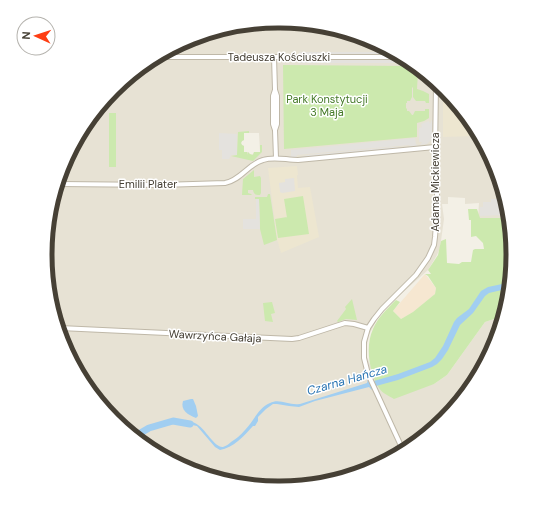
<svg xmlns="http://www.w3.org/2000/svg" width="558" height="509" viewBox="0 0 558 509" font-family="'DM Sans',sans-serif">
<rect width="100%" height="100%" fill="#f3f0e6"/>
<!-- residential -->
<path fill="#e7e2d4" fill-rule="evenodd" d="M279 21 369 39 444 90 495 165 505 218H478L479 203 465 204V198L448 197V204H442L444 219 440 248 437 255 428 270 392 302 382 313 376 321 369 335 367 345V357L380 389 434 384 447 375 485 322 500 317 495 344 444 420 409 443 398 446 399 450 368 470 279 488 189 470 114 419 63 344 46 254 63 165 114 89 190 39ZM244 133H259L260 152H254L253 154 251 155 249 154 248 152H244V146L242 145 241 143 242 141 244 140Z"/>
<!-- commercial -->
<polygon fill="#f6e7d1" points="425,274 436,288 435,294 414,312 401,319 393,311"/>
<!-- education -->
<g fill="#ede6d0">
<polygon points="443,98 450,98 475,136 443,137"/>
<polygon points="297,166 298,175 297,175 298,188 310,187 319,237 281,253 277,239 268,168"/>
</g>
<!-- green -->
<g fill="#cce9ae">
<polygon points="283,65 409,66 418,72 417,89 423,91 429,94 429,103 426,103 425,101 416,101 413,97 413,87 412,88 412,97 410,101 407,101 407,103 406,103 406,108 407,109 407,111 409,111 412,115 413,115 415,111 425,111 425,109 429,109 429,118 424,121 417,123 417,137 284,149"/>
<rect x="109" y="113" width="7" height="54"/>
<polygon points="249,131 249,133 244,133 244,140 242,141 241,143 242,145 244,146 244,152 247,152 247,155 248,152 250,154 253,155 254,152 260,152 260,145 262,145 262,152 253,161 231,156 237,155 238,132"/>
<path d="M254 170V177L260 176 261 178V193L260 195C256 195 254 195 253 190H248V193L251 194 252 195H242L243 179Z"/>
<polygon points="268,194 270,194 277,240 264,245 260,229 259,199 255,199 255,197 267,197"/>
<polygon points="303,196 309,234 278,238 275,219 287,217 288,224 284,199"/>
<path d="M468 209H477L480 218H505L512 255 500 317 485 322 447 375 434 384 394 399C389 396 382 393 379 388 369 372 365 346 373 329 378 317 387 309 396 300L400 302 393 311 401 319 413 312 435 294 436 288 428 276 425 274H431L428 270 438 255 441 241 446 239 447 263 459 264 462 262H471L473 250 475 249H484L483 243 476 236 471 237V220H469Z"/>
<polygon points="352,299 357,320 346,319 338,322 337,321 346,309 345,307"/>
<polygon points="272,302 275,313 271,314 273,322 265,321 263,303"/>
</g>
<!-- parking -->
<g fill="#e4e2de">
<polygon points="299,52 388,52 392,55 299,55"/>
<polygon points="299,60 396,60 395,63 299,63"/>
<polygon points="432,120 432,136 431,140 427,144 420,145 422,142 419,142 419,128 422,127 421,124 429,121 430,124"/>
<polygon points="219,133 237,134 237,155 231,155 229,159 222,159 222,150 219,150"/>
<polygon points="415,138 416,144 418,145 409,148 410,146 409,145 297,155 296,157 297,158 290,157 291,155 291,150"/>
<polygon points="393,147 402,148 299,158 307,155"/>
<polygon points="294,178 295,191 282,193 280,192 279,183 285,182 285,179"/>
<polygon points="256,199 259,199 260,229 243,229 243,219 256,219"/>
<polygon points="491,199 500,199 501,215 480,216 480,207 483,207 483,202 491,202"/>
</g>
<!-- water -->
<g fill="#a1cef1">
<path d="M507 283 506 289 489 293 485 296 473 313 460 325 448 350 442 359 437 364 432 367 398 380 376 386 372 390 369 387 315 401 299 407 289 406 277 404H273L266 409 258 417V421L255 426H253C244 436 233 448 220 450L215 447 197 426 182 423 180 421C186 421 194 421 198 425 205 429 215 448 223 447 226 446 229 444 231 442 236 439 241 435 245 430 254 421 258 408 270 403 280 398 289 406 300 404L367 383 368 379 374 381 398 374 430 362 435 358 443 346 454 322 457 318 469 309 481 291 488 287Z"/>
<path d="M191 399H193L196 406 198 416 196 418C188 415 180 410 183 401Z"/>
</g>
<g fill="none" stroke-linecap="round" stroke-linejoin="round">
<!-- river -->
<polyline stroke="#a1cef1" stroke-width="7" points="137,435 149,428 173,421 190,424"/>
<!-- minor casing -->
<g stroke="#bfb8a8" stroke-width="6">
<g id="minor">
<polyline points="162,57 396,57"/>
<polyline points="274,57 275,90 277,96 277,124 275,130"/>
<polyline points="275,90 273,96 273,124 275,130 276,158"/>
<path d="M60 184 161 185 225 183C241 180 248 164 263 160 274 156 286 160 298 160L435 147"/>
<polyline points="60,328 292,339 299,338 345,323 354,324 368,328"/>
<polyline points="402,448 368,374 364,358 364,342 368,328 374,319 382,309 416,275 428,258 434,245 435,237 437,212 437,184 435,155 436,84"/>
</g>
</g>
<!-- minor -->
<use href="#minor" stroke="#fff" stroke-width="4"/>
</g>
<g text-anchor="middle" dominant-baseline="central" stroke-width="3" stroke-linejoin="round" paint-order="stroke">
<!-- street labels -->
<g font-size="11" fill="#464035" stroke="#fff">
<text x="279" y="57">Tadeusza Kościuszki</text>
<text transform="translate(435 182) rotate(-90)">Adama Mickiewicza</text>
<text x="148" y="184">Emilii Plater</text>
<text transform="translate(215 336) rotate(3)">Wawrzyńca Gałaja</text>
</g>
<!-- park labels -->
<g font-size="11" fill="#447927" stroke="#fff">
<text x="327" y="99">Park Konstytucji<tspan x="327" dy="13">3 Maja</tspan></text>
</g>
<!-- water labels -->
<g font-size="12" font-style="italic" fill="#2c76b4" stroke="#fff">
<text transform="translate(347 380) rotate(-16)">Czarna Hańcza</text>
</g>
</g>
<!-- crop -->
<path d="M0 0H558V509H0ZM278 28H280A226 226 0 0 1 506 254V255A226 226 0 0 1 280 481H278A226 226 0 0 1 52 255V254A226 226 0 0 1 278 28Z" fill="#fff" fill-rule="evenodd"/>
<path fill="none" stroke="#464035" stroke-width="5" d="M278 28H280A226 226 0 0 1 506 254V255A226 226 0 0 1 280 481H278A226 226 0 0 1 52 255V254A226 226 0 0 1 278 28Z"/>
<!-- north arrow -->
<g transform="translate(36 36) rotate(273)"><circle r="19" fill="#ffffff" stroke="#b5b3ae"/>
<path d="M0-3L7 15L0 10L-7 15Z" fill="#fe3e13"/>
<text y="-6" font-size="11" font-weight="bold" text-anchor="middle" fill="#464035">N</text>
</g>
</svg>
